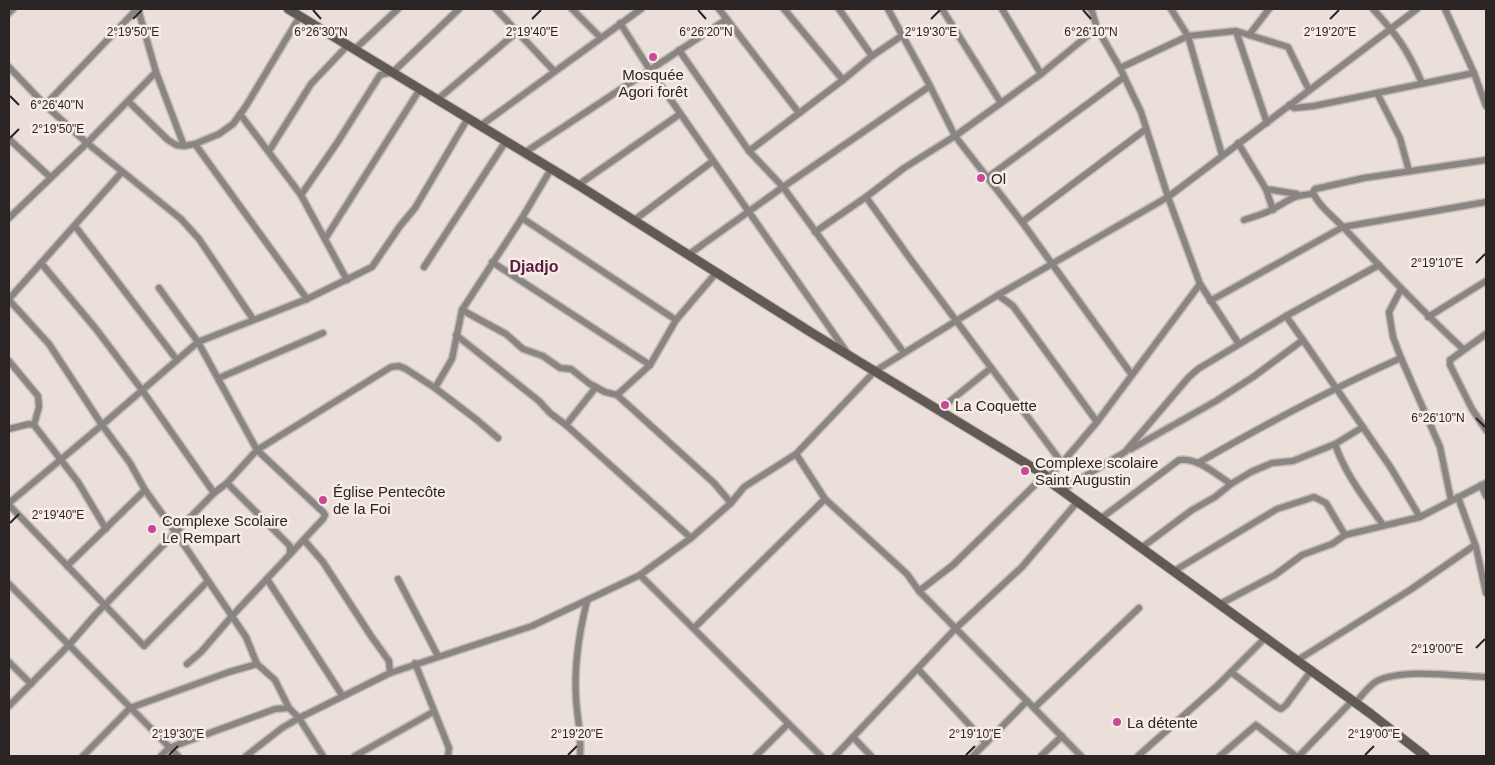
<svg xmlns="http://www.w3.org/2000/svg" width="1495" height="765" viewBox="0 0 1495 765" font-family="Helvetica,sans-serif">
<rect width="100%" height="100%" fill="#ebdfda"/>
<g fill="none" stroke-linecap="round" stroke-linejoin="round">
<!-- street casing -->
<g stroke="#c4bab5" stroke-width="9">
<g id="street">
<polyline points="138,9 156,72 184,146"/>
<polyline points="496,9 554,71"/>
<polyline points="572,9 600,37"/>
<polyline points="719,9 799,113"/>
<polyline points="784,9 843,80"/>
<polyline points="839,9 872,56"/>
<polyline points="888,9 930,86 955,136 1022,222 1132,375"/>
<polyline points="942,9 1001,103"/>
<polyline points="1002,9 1041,74"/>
<polyline points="1090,9 1092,11 1097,28 1120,68 1141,112 1168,197 1200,284 1239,344"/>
<polyline points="1171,9 1188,36 1222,155"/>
<path d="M1373 9C1397 35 1408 50 1422 83"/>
<polyline points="1445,9 1474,73 1486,106"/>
<polyline points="9,13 13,9"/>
<polyline points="620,23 650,70 848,354"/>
<polyline points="1236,31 1267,123"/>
<polyline points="1249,35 1269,9"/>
<polyline points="355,49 398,9"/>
<polyline points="679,50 749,151 783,187 904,353"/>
<polyline points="9,67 45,105 87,143 181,219 199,239 253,319"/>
<polyline points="1120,68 1188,36 1236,31 1288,47 1309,90"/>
<polyline points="1377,93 1400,138 1409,171"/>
<polyline points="438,99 517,32"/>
<polyline points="128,101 168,140 176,145 184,146 195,144 219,134 233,124 246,106 300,16"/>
<polyline points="45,105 137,9"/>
<polyline points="1289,105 1294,108 1314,106 1474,73"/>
<polyline points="240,114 301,195 347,280"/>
<polyline points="480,126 641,9"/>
<polyline points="9,139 50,177"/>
<polyline points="1238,143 1266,189 1273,210"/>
<polyline points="195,144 307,299"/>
<polyline points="269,151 311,84 348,45"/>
<polyline points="749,151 843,80 872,56 903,35"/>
<polyline points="524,153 727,19"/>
<polyline points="987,178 1124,77"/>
<polyline points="578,185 680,114"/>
<polyline points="1266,189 1297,194"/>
<polyline points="301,195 337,143 380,75 393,72 459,9"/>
<polyline points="866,197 911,260 1062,463"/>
<polyline points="9,218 87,143 156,72"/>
<polyline points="522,218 676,320"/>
<path d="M1244 220C1253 217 1264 214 1273 209 1290 200 1292 195 1313 194"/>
<polyline points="633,221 713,161"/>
<polyline points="1022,222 1146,129"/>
<polyline points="75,226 177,360"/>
<polyline points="815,232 866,197 904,168 955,136 1001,103 1041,74 1097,28"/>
<polyline points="325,239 420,89"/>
<polyline points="688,255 783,187 930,86"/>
<polyline points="492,262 650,365"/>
<polyline points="41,263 96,329 142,390 214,493"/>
<polyline points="424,267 506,141"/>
<polyline points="159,288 198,342 257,450 323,512 325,515 323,519 232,616 201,652 187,664"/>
<polyline points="1401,289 1389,312 1393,337 1401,358 1440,447 1451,500"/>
<polyline points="998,295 1013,306 1097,422"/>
<polyline points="9,299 122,172"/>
<polyline points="9,300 49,344 102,425 130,463 145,490 176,533 246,637 257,664 275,680 289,708 299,718 323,756"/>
<polyline points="1210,301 1343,227 1486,202"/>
<polyline points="462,310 506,334 523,349 543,356 560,368 571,369 590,384 605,392 617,395 714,483 731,503"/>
<polyline points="1428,317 1486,281"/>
<polyline points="1486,334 1450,360 1450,365 1472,409 1486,430"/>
<polyline points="456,335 539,401 550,413 566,425 691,538"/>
<polyline points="1303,340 1391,468 1420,517"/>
<path d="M1463 349C1422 311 1383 270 1345 229 1335 218 1318 206 1313 192L1315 189 1364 178 1486 160"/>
<polyline points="9,361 38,396 39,407 34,425"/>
<polyline points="219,378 323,333"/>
<polyline points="435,388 452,359 462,310 522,218 551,169"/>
<polyline points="617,395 650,365 676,320 716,273"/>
<polyline points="939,410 991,368"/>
<polyline points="566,425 596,387"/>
<polyline points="9,429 29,424 34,425 78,482 106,529"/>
<path d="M1335 444C1345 474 1365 499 1383 525"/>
<polyline points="1131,449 1216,401 1253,377 1303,340 1286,316"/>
<polyline points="796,454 825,499 907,574 919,591 1081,756"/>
<path d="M1198 463C1264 425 1331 389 1401 358"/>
<polyline points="1046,479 1062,463 1097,422 1200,284"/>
<polyline points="227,483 290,546 290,554"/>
<polyline points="1481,485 1486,496"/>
<polyline points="1062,490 1125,452 1188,378 1198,369 1286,316 1379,265"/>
<polyline points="1458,497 1476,547 1486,593"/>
<polyline points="9,503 102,425 198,342 307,299 372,267 400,226 415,208 468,118"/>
<polyline points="9,505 144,646 208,581"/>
<path d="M1100 519 1179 460C1198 457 1215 474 1231 484"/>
<polyline points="304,540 323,562 371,636 389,661 390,673"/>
<polyline points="1141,548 1192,510 1215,497 1231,484 1251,472 1272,463 1293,461 1335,444 1363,427"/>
<polyline points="67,566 145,490"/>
<polyline points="1174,571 1277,509 1314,497 1326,503 1345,535"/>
<polyline points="640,575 821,756"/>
<polyline points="267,579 342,695"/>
<polyline points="398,579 438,656"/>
<polyline points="9,584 178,756"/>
<polyline points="919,591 953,565 1045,475"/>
<polyline points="1220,604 1275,575 1302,555 1332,544 1345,535 1420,517 1486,483"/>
<polyline points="694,628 825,499"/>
<polyline points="1296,661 1410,590 1475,545"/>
<polyline points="9,662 31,684"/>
<polyline points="415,663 449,748 448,756"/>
<polyline points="918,669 986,743"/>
<polyline points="1231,672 1277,707 1281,709 1286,705 1311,671"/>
<path d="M1355 703C1362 696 1368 686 1377 681 1402 668 1458 676 1486 677"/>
<polyline points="9,706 69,645 95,615 214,493 227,483 257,450 391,367 399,366 406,369 435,388 477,420 498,438"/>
<polyline points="1034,708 1139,608"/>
<polyline points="853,737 871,756"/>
<polyline points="83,756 130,708 229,672 257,664"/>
<polyline points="161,756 169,748 275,709 289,708"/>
<polyline points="246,756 282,728 299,718 390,673 532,626 640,575 691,538 731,503 744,487 796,454 875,371 998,295 1168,197 1417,9"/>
<polyline points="355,756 433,712"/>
<path d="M580 756C582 736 577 718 576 698 574 665 579 633 587 601"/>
<polyline points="756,756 788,724"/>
<polyline points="835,756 955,629 1022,567 1078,501"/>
<polyline points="973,756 1027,701"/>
<polyline points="1041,756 1062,736"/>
<polyline points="1138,756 1218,685 1265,638"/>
<polyline points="1220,756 1256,725 1296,756"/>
<polyline points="1299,756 1352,701"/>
</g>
</g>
<!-- secondary casing -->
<g stroke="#c4bab5" stroke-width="11">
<polyline id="secondary" points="288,9 578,185 812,333 1045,475 1046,479 1371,714 1425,756"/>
</g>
<!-- street -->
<use href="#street" stroke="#898582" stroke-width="6"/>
<!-- secondary -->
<use href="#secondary" stroke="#605a55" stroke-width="9"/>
</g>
<!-- ticks -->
<path fill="none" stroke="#2a2523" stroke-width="2" d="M313 10 321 19M698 10 706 19M1083 10 1091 19M133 19 142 10M532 19 541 10M931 19 940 10M1330 19 1339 10M10 96 19 105M10 138 19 129M1476 263 1485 254M1476 418 1485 427M10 523 19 514M1476 648 1485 639M169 755 178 746M568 755 577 746M966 755 975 746M1365 755 1374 746"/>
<!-- markers -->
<g fill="#c74997" stroke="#f8ece7" stroke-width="2">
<circle cx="653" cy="57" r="5"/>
<circle cx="981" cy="178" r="5"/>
<circle cx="945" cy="405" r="5"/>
<circle cx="1025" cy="471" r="5"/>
<circle cx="323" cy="500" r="5"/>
<circle cx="152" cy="529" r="5"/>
<circle cx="1117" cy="722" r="5"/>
</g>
<g text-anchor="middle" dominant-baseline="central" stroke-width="5" stroke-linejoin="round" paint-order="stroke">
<!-- poi labels -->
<g font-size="15" fill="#2a2523" stroke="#f8ece7" text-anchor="start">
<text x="653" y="74" text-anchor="middle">Mosquée<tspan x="653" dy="17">Agori forêt</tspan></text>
<text x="991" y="178">Ol</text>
<text x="955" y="405">La Coquette</text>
<text x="1035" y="462">Complexe scolaire<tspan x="1035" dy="17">Saint Augustin</tspan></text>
<text x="333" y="491">Église Pentecôte<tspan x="333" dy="17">de la Foi</tspan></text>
<text x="162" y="520">Complexe Scolaire<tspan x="162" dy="17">Le Rempart</tspan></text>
<text x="1127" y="722">La détente</text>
</g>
<!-- neighbourhood labels -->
<g font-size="16" font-weight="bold" fill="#571b40" stroke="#f8ece7">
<text x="534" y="266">Djadjo</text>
</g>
</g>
<g font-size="12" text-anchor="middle" fill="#2a2523" stroke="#f8ece7" stroke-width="5" stroke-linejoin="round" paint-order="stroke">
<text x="133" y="36">2°19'50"E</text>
<text x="532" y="36">2°19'40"E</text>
<text x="931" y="36">2°19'30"E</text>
<text x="1330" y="36">2°19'20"E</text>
<text x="321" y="36">6°26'30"N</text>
<text x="706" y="36">6°26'20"N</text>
<text x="1091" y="36">6°26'10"N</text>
<text x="57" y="109">6°26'40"N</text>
<text x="58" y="133">2°19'50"E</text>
<text x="1437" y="267">2°19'10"E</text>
<text x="1438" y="422">6°26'10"N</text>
<text x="58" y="519">2°19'40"E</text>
<text x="1437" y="653">2°19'00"E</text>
<text x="178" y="738">2°19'30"E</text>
<text x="577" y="738">2°19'20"E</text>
<text x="975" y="738">2°19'10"E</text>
<text x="1374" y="738">2°19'00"E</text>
</g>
<!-- border -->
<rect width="1495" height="765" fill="none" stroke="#2a2523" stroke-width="20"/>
</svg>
